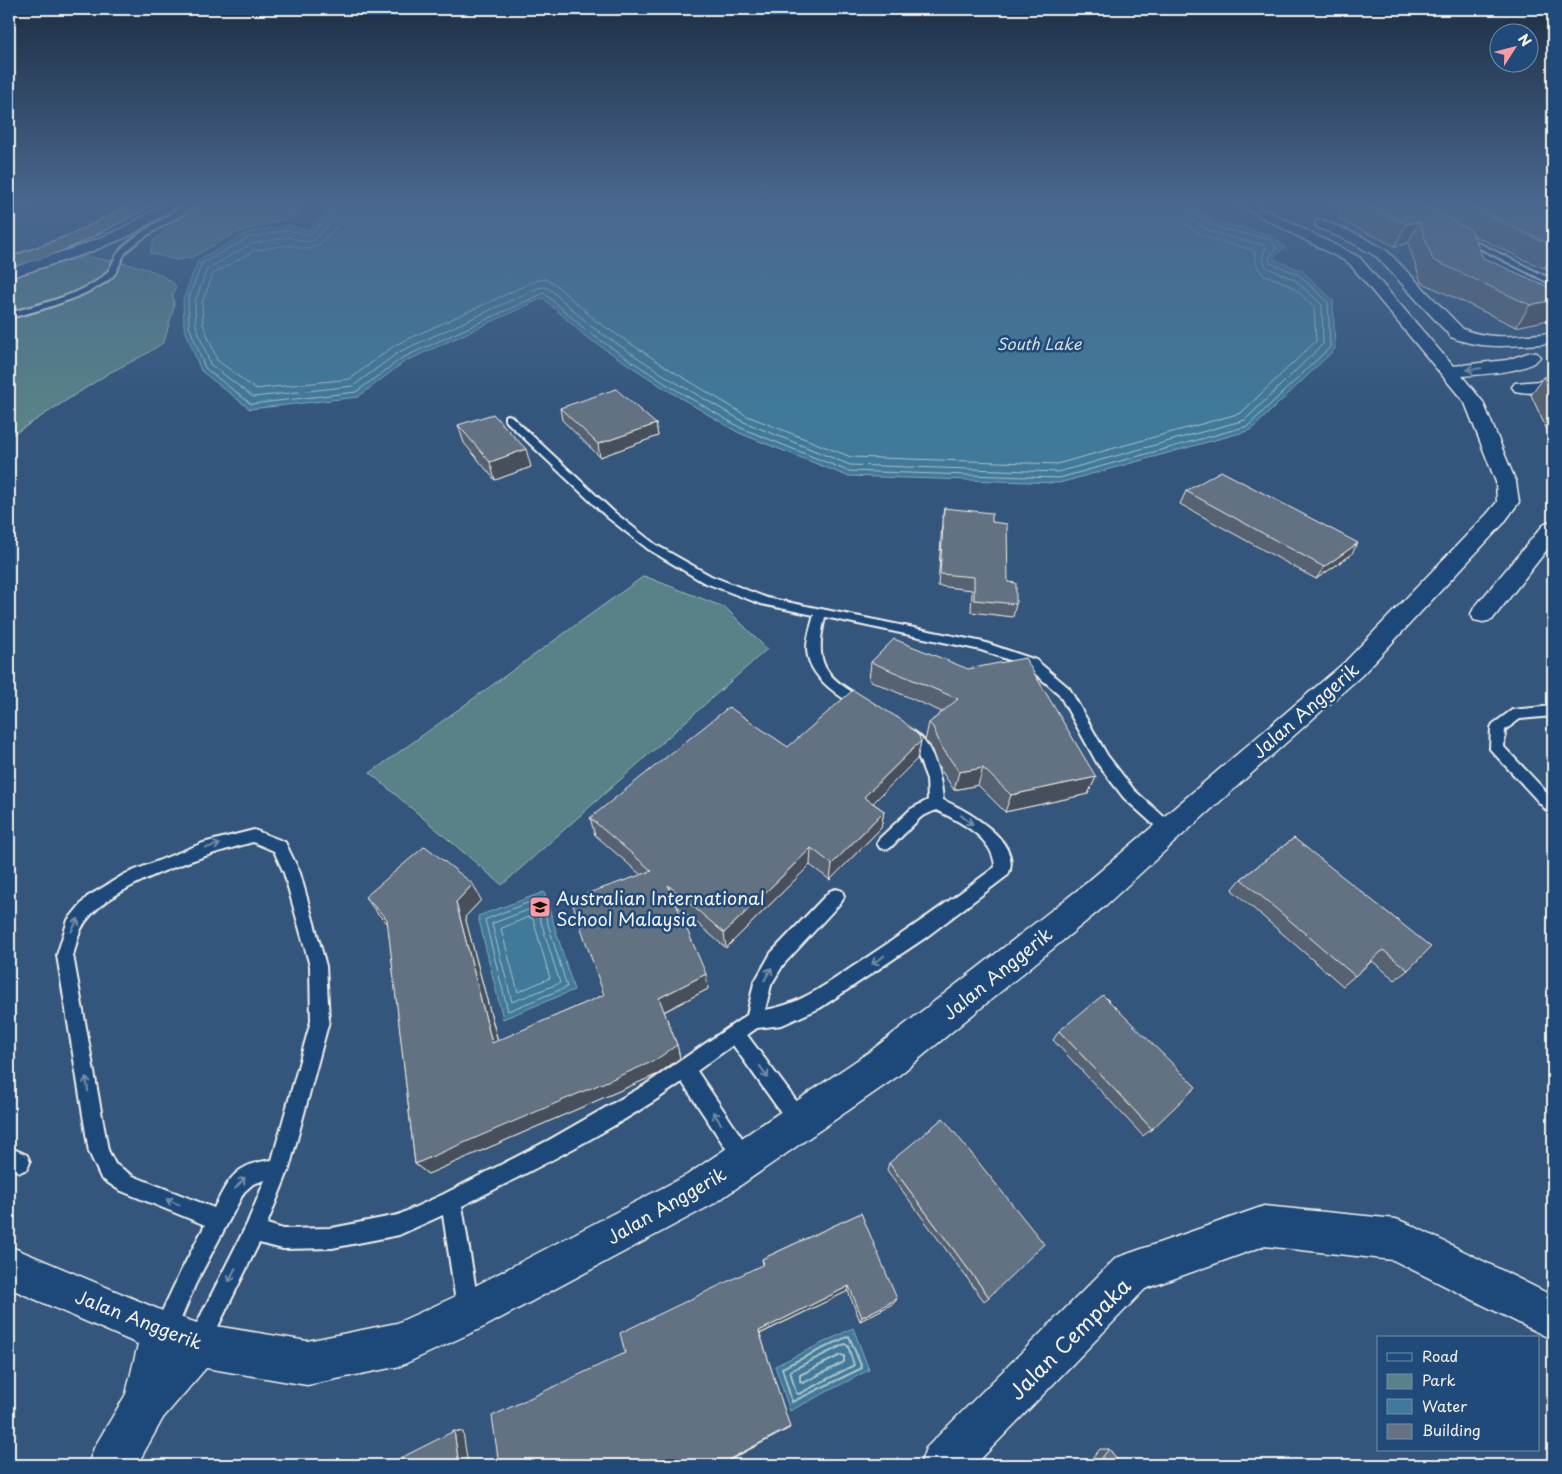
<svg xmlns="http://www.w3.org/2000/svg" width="1562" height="1474" viewBox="0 0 1562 1474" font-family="'Playpen Sans',sans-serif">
<rect width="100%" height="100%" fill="#34567d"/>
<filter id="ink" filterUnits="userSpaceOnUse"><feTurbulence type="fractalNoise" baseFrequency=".02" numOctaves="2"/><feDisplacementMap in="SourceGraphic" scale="10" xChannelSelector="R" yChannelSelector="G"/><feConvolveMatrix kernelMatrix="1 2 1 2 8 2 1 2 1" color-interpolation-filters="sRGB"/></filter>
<g filter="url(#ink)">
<!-- green -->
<g fill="#588188" stroke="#a6b9b8">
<polygon points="208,203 298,203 301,209 299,215 236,233 191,258 175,260 150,253 154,240 176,221"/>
<path d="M86 256C115 263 154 264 176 286L173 295 174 307 164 342 146 354 109 373 9 437V278Z"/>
<polygon points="644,576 726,608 767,649 502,885 370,773"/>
</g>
<!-- water -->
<g fill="#407999" stroke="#88a9b9">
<polygon points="313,203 1188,203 1218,222 1271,235 1285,247 1273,259 1301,270 1333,300 1335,349 1251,430 1059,483 847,476 739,433 664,388 585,336 543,298 404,362 358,397 250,409 201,371 184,327 183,300 198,260 247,233 289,225 308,231 327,211"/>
<polygon points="544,892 574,990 503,1019 478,916"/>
<polygon points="853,1328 869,1370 790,1411 775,1366"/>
</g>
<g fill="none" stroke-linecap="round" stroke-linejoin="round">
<!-- shore-far1 -->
<g stroke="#acc1c8" stroke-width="1">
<polyline points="324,203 330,208 331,213 310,235 288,230 248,238 202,263 188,300 189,326 205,368 251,404 356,392 402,358 544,293 588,332 666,384 741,428 848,471 1059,478 1248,426 1330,347 1328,302 1298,274 1270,263 1269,257 1276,249 1276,246 1268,239 1215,227 1188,209 1186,203"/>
<path d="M335 203 336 217 313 241 305 242 288 237 251 244 207 269 195 302 196 325 210 364 253 397 353 386 399 352 538 288 545 287 551 290 592 327 670 379 744 422 850 465 1058 472 1245 420 1323 344 1322 305 1295 280 1266 267 1262 258 1266 246C1238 238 1192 234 1180 203"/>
<path d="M343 203 345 211 342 221 316 247 304 249 287 245 253 251 213 274 202 303 203 324 217 360 255 389 350 379 395 345 535 281 545 279 554 283 596 321 674 372 747 416 851 457 1057 464 1241 413 1316 341 1314 308C1307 301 1299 291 1290 286 1268 272 1258 283 1254 250 1224 242 1182 237 1172 203"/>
<polygon points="538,899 541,901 567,987 508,1011 485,920"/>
<polygon points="534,908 537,909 560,983 512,1002 492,924"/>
<polygon points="529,917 533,919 550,978 518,992 501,929"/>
</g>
<!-- shore -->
<g stroke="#acc1c8" stroke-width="2">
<polygon points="849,1336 862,1368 792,1402 782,1368"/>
<polygon points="845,1344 848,1346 854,1365 799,1394 796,1393 790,1371"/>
<polygon points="841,1355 844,1356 844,1362 803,1383 800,1382 800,1375"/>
</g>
<!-- lane casing -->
<g stroke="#f4f1e8" stroke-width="4">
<g id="lane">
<path d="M190 203H199C177 220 148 231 128 250 120 257 120 269 112 277 92 295 36 312 9 318V313C39 304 75 297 101 278 113 270 113 256 123 247 140 232 170 214 190 203Z"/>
<polygon points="1458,235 1462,235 1553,280 1553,285 1458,237"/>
<path d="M508 415 511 416 615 513 656 545 711 576 767 598 983 642 1036 660 1069 688 1107 755 1134 790 1173 825 1175 829 1173 833 1168 835 1163 833 1124 798 1097 763 1059 694 1026 666 981 650 825 617C813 668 826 676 868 702L870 705 868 708H858C838 695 808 677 807 649 807 638 811 626 814 615L761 604 703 582 648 549 607 517 505 420V416Z"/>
<polygon points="1553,706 1553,716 1520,719 1505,730 1504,747 1553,799 1553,814 1548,812 1490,749 1491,728 1493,724 1512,710"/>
<path d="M906 728C932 736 941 776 943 800 966 810 1024 842 1008 875L925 938 820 1008 782 1025 757 1028 747 1035 806 1114 808 1121 806 1128 799 1130 792 1128 733 1045 697 1071 751 1151 754 1158 751 1165 744 1168 737 1165 682 1082C613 1131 536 1168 462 1206L479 1309 476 1317 468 1320 460 1317 457 1309 443 1215 399 1235 332 1248 283 1249 259 1243 207 1349 199 1352 191 1349 188 1341 247 1224 265 1180 253 1184 244 1192 195 1285 173 1338 165 1341 157 1338 154 1330 157 1322 181 1271 205 1225 119 1190 101 1178 89 1152 57 955 68 920 87 897 125 874 203 843 254 830 285 842 300 873 326 966 329 1021 289 1169 267 1224 283 1229 332 1228 398 1215 444 1194 549 1140 645 1085 747 1015 754 983 771 953 830 891 836 889 842 891 844 896 842 901 783 965 771 985 765 1010C800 1005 828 983 857 964 904 933 950 901 995 867 994 838 959 821 936 810L921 817 890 848 885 849 880 848 877 843 880 838 911 809 928 800 927 779 917 753 899 733 901 729ZM253 842 274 851 284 873 310 966 311 1021 272 1160C235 1164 229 1179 214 1208L133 1176 115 1164 108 1150 73 955C76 947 77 937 81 929 103 885 208 854 253 842Z"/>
<polygon points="9,1147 27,1155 30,1162 27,1169 20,1172 9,1167"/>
</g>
</g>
<!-- street casing -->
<g stroke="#f4f1e8" stroke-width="3">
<g id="street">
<polygon points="15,203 34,203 33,206 9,214 9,206"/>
<polygon points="167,203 183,203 129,236 90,252 9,278 9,269 80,246 119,230"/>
<path d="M1235 203H1252L1359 257 1453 366 1507 360 1531 352 1537 353 1540 357C1529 373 1480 374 1462 376L1483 402 1516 482 1519 502 1503 524 1362 675 1179 838 1106 905 898 1076 715 1203 484 1327 400 1366 307 1385 206 1368 163 1418 137 1465H88L94 1448 126 1394 138 1344 9 1288V1246L165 1312 197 1323 307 1341 397 1323 454 1297 687 1175 872 1050 1084 885 1344 663 1487 514 1497 502 1496 482 1465 403 1349 263Z"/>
<path d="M1322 220 1363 237 1387 251 1463 329C1491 341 1523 335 1553 333V343C1519 345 1484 351 1451 337L1377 257 1353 243 1317 227 1315 224 1317 221Z"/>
<polygon points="1450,236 1553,287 1553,298 1445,243 1443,240 1445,237"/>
<path d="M1540 381 1553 384V394C1540 392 1527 394 1515 391L1512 387 1515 383Z"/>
<polygon points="1553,521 1553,542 1492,620 1483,622 1474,620 1471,614 1474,608 1545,523"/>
<polygon points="1264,1206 1396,1219 1411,1225 1553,1296 1553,1340 1393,1260 1264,1246 1145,1289 975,1465 920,1465 926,1448 1116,1258"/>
</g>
</g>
<!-- highway casing -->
<g stroke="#f4f1e8" stroke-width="3">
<path id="highway" d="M134 203H151C145 211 133 215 125 219 89 239 49 259 9 267V258L74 234Z"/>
</g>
<!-- lane -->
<use href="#lane" fill="#1f4a7a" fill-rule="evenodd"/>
<!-- street -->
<use href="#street" fill="#1f4a7a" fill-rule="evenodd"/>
<!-- highway -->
<use href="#highway" fill="#6a807d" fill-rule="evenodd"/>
</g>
<!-- wall -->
<g fill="#566271" stroke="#f4f1e8">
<polygon points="1323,203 1553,203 1553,270 1548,267 1544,268 1525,260 1473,235 1483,258 1553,289 1516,327 1421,282 1408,243 1395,246 1338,219 1341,212"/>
<polygon points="1543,377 1553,378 1553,443 1531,395"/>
<polygon points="560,408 656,424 658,436 600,457 562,420"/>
<polygon points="458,425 531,467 495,480 464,443"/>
<polygon points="1186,491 1351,555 1316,579 1180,504"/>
<polygon points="944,508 992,522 1008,582 1016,604 1013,617 971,612 972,590 938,586 942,521"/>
<polygon points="894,639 1096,777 1088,794 1005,812 978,785 954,790 937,764 930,745 925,741 929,723 942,712 869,680 871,662"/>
<polygon points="921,741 917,759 873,803 884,811 881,828 830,880 810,865 726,948 677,906 708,989 664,1012 677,1045 680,1058 658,1074 428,1174 415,1164 388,924 377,913 365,897 481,900 465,917 498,1041 604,995 641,875 595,835 590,818 788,747"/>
<polygon points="1294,838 1408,970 1395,980 1372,961 1343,986 1232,890 1241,879"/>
<polygon points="1059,1031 1152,1129 1143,1136 1053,1040"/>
<polygon points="889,1163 989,1297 984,1301 887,1170"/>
<polygon points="861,1213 894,1303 860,1321 848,1291 760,1334 790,1428 730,1460 731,1465 499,1465 625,1353 763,1265 762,1259"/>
<polygon points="1100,1449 1109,1449 1122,1465 1087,1465"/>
</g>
<!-- shaded-wall -->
<g fill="#46505c" stroke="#f4f1e8">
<polygon points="1419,222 1408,243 1395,246 1406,224"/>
<polygon points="1553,254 1553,259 1548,267 1544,268"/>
<polygon points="1553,300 1553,319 1516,327 1530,305"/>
<polygon points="656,424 658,436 600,457 598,444"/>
<polygon points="526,449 531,467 495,480 490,462"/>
<polygon points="1358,543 1351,555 1316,579 1324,567"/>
<polygon points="921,741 917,759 862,814 864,797"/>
<polygon points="983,768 978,785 954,790 959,772"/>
<polygon points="1096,777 1088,794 1005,812 1011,795"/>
<polygon points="884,811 881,828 830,880 832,864"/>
<polygon points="811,848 810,865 726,948 724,933"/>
<polygon points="473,884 481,900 465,917 502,1057 492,1043 456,902"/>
<polygon points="706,974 708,989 663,1012 659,998"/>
<polygon points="677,1045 680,1058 658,1074 428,1174 415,1164"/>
<polygon points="849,1286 848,1291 759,1334 759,1331"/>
<polygon points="897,1299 894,1303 860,1321 862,1317"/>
<polygon points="790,1427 730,1460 731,1465 730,1465 728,1460"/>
<polygon points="454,1431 463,1432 468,1465 459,1465"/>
</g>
<!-- building -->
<g fill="#647283" stroke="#f4f1e8">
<polygon points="1357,203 1418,203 1471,230 1483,258 1553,289 1553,300 1530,305 1433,260 1419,222 1406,224"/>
<polygon points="1462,203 1553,203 1553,244 1538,239"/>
<polygon points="1543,377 1550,377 1553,378 1553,397"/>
<polygon points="616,389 656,424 598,444 560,408"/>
<polygon points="493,414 526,449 490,462 458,425"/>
<polygon points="1221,471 1358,543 1324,567 1186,491"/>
<polygon points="944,508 992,513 992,522 1007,524 1008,582 1016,583 1016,604 974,600 974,577 940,574"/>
<polygon points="894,639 968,669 1025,658 1096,777 1011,795 983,768 959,772 941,746 933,727 929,723 958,699 871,662"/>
<polygon points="853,690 903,721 919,736 921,741 864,797 884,811 832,864 811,848 724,933 668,885 706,974 659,998 677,1045 654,1061 415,1164 387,919 365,897 425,846 473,884 456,902 492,1043 604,995 571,899 652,871 590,818 729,707 788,747"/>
<polygon points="1294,838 1431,947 1408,970 1383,950 1355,976 1241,879"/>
<polygon points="1103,995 1196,1087 1152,1129 1059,1031"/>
<polygon points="943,1118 1044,1244 989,1297 889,1163"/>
<polygon points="861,1213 897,1299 862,1317 849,1286 759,1331 790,1427 728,1460 730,1465 499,1465 492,1416 625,1353 620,1333 764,1264 762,1259"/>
<polygon points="454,1431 459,1465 387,1465"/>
<polygon points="1109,1449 1122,1465 1096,1465"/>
</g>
<!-- one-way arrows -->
<defs><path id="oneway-shaft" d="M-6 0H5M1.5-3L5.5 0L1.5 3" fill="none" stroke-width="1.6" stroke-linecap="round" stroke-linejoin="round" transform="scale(1.25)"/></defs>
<g stroke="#748da6">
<use href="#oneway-shaft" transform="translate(1474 369) rotate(174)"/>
<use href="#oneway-shaft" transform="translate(967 820) rotate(38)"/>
<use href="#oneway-shaft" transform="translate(213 846) rotate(-15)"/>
<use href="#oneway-shaft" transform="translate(75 925) rotate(-61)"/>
<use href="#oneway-shaft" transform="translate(878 960) rotate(146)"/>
<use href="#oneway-shaft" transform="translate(768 974) rotate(-60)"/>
<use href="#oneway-shaft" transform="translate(764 1072) rotate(56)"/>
<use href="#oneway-shaft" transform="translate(87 1084) rotate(-100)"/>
<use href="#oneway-shaft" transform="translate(717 1118) rotate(-124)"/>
<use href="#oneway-shaft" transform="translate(240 1183) rotate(-49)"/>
<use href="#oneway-shaft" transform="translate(173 1202) rotate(-158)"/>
<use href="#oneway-shaft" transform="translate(232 1275) rotate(116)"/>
</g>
</g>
<!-- sky -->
<linearGradient id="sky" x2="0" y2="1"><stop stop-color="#1d2f45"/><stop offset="0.5" stop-color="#4a688f"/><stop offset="1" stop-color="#4a688f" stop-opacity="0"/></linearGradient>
<rect width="1562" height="410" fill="url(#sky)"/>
<!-- icons -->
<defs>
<g id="school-square" transform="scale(1.125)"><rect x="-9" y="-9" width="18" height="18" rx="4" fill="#ff9aa2" stroke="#1f4a7a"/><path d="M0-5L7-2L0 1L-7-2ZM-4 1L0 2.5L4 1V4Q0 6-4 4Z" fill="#111"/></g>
</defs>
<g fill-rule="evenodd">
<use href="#school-square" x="540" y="907"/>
</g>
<g text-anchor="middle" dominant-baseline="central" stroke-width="5" stroke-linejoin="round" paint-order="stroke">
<!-- far-water labels -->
<g font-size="16" font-style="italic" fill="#d9dfdc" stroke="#1f4a7a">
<text x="1039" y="343">South Lake</text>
</g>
<!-- street labels -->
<g font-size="18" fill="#f4f1e8" stroke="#1f4a7a">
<text transform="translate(1305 710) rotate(-41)">Jalan Anggerik</text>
<text transform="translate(997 973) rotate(-39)">Jalan Anggerik</text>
<text transform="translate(666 1205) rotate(-30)">Jalan Anggerik</text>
<text transform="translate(139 1319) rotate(21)">Jalan Anggerik</text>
</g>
<!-- poi labels -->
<g font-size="18" fill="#f4f1e8" stroke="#1f4a7a" text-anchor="start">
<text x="556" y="897">Australian International<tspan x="556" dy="21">School Malaysia</tspan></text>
</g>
<!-- near-street labels -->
<g font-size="21" fill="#f4f1e8" stroke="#1f4a7a">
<text transform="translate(1069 1338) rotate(-45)">Jalan Cempaka</text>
</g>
</g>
<!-- margin -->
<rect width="1562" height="1474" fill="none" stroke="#1f4a7a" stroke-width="30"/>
<rect x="15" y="15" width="1532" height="1444" fill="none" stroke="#f4f1e8" stroke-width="2" filter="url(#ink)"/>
<!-- legend -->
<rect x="1377" y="1336" width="162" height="115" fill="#1f4a7a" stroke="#748da6"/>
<rect x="1387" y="1353" width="25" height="8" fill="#1f4a7a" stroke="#748da6"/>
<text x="1422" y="1362" font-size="15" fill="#f4f1e8">Road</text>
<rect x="1387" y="1374" width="25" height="15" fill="#588188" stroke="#748da6"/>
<text x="1422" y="1386" font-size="15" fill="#f4f1e8">Park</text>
<rect x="1387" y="1399" width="25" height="15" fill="#407999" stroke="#748da6"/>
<text x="1422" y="1412" font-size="15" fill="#f4f1e8">Water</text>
<rect x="1387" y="1424" width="25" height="15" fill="#647283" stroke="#748da6"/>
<text x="1422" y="1436" font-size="15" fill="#f4f1e8">Building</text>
<!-- north arrow -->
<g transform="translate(1514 48) rotate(54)"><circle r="24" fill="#1f4a7a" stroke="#748da6"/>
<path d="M0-4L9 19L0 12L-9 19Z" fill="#ff9aa2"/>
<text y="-8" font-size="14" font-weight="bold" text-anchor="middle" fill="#f4f1e8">N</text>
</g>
</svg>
